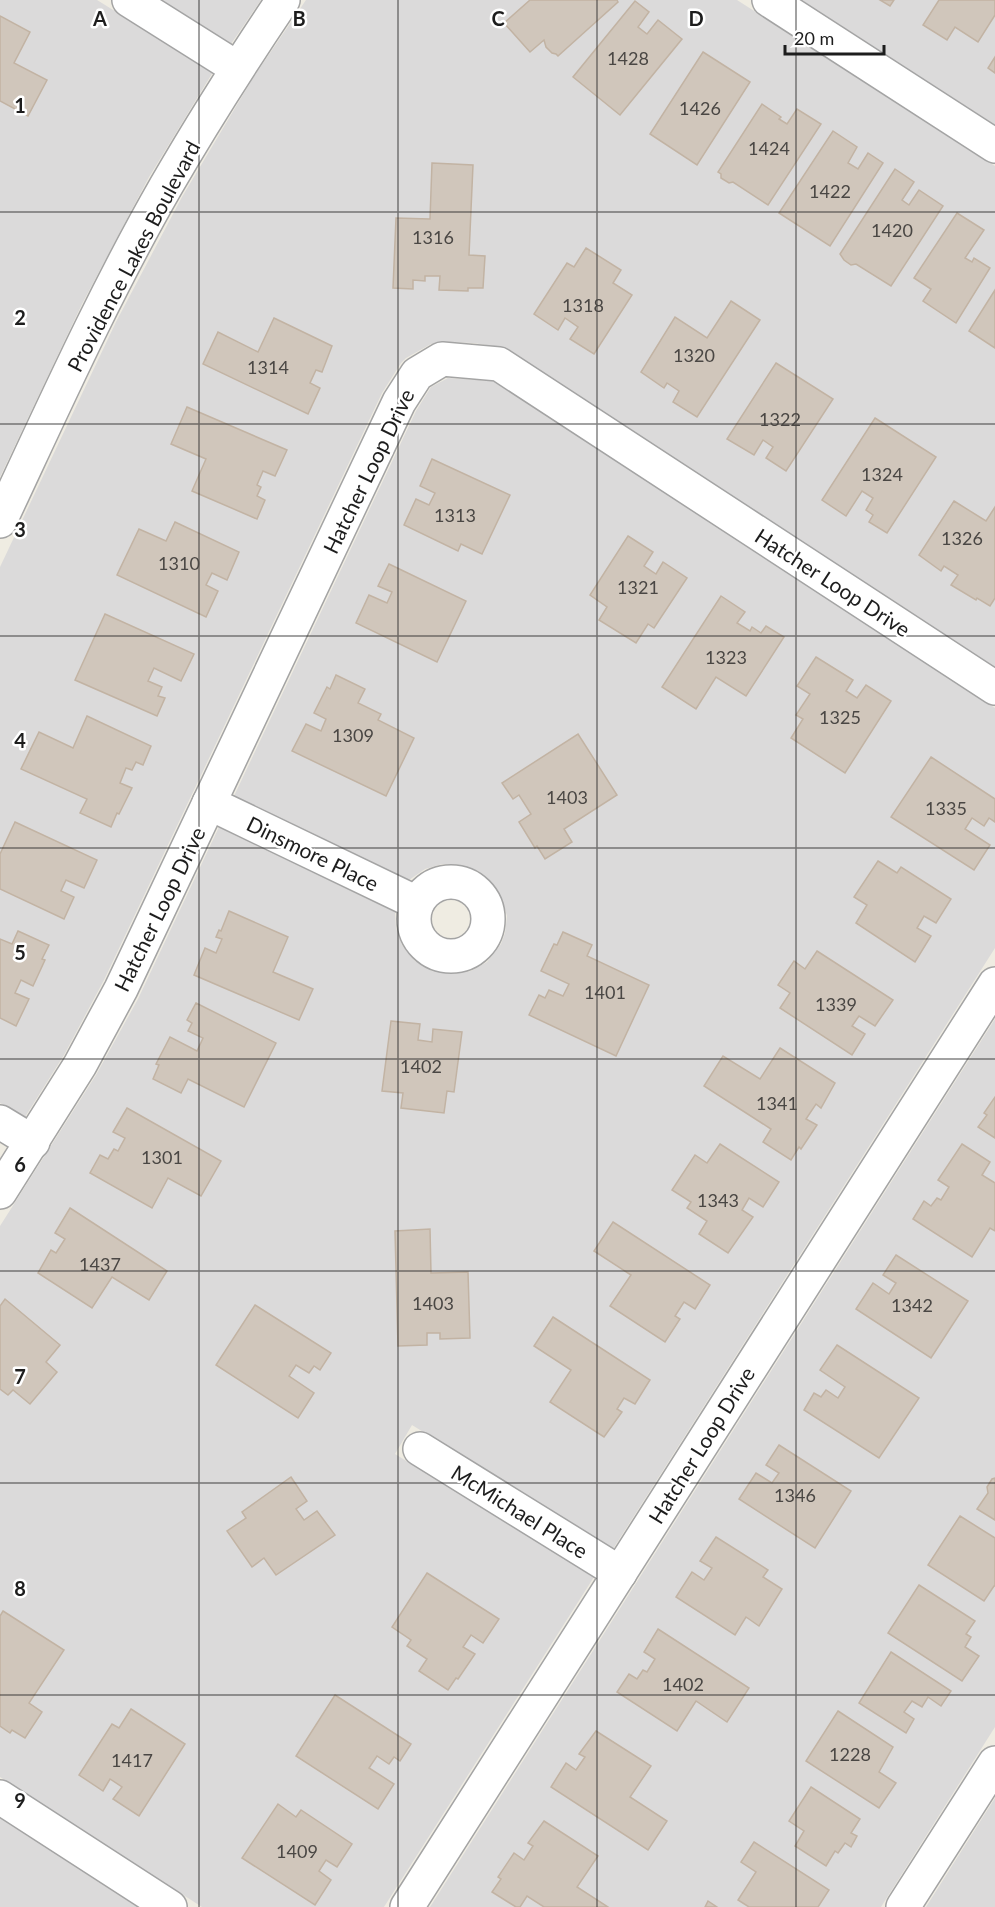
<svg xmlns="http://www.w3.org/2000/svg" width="995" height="1907" viewBox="0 0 995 1907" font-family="Lato,sans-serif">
<rect width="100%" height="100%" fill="#efece2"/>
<!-- residential -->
<g fill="#dbdada">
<polygon points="0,0 97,0 213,72 149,177 82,304 0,477"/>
<polygon points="161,0 261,0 231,44"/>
<polygon points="306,0 737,0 995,166 995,667 509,350 500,347 473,343 441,342 431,344 406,358 401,363 382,393 104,980 64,1055 25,1117 0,1103 0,567 116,322 182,197 253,78"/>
<polygon points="800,0 995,0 995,126"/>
<polygon points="448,378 494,381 995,708 995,948 613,1549 412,1425 395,1454 594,1577 384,1907 202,1907 0,1777 0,1226 96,1075 138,999 219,827 395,912 396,928 402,945 415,961 432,971 452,974 471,971 487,962 501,944 505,933 507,916 502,899 492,884 478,871 460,865 442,864 425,869 409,880 234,796 416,411 431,387"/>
<polygon points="995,1019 995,1727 881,1907 430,1907"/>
<polygon points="995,1798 995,1907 926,1907"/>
<polygon points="0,1817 139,1907 0,1907"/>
</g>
<!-- building -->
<g fill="#d0c6bb" stroke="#c2b3a3" stroke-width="1.5">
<polygon points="530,0 617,0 618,2 558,56 556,54 552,53 546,47 544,40 530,52 504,23"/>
<polygon points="880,0 894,0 890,6"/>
<polygon points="939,0 995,0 995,15 978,42 955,27 947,40 923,25"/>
<polygon points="635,1 649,12 638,27 647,34 658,20 682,39 620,115 573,77"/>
<polygon points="0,16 30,32 14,63 47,80 28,116 0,101"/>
<polygon points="703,52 750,82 697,165 650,134"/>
<polygon points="995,57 995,73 988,68"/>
<polygon points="762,104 781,117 779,119 787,124 797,109 821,124 768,205 733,182 729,183 721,178 721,174 718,172"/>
<polygon points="833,131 857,147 848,163 858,169 868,153 883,163 830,246 779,213"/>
<polygon points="432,163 473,165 469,255 485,256 483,288 468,288 468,291 439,290 440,276 425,276 425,281 413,280 413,289 393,288 396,218 430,219"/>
<polygon points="895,169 914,182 902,200 909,205 919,190 943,206 891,286 856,264 851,265 844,260 840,254"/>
<polygon points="957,213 984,230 965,258 972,262 974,258 990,268 956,323 923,301 931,289 914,278"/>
<polygon points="586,248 621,270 613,283 632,295 594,354 570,339 578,327 565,318 558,330 534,314 567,263 574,267"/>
<polygon points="995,290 995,348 969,331"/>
<polygon points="731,301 760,320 697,417 673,402 679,391 667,383 664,388 641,372 675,317 707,338"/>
<polygon points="274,318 332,346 322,372 316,370 310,383 320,388 308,414 203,364 218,332 258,352"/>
<polygon points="776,363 833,399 786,471 766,458 773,447 763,440 754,455 727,439"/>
<polygon points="187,407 287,450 275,476 263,471 257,485 261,487 257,496 265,500 257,519 192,491 206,459 171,444"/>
<polygon points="875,418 936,457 887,533 869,522 873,515 866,510 873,498 862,491 846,516 822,500"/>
<polygon points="432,459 510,495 482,554 461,544 458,551 404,525 416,499 429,505 435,493 420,486"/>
<polygon points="954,501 986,521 995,507 995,598 990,606 977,598 976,600 951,585 958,575 944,566 941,571 919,555"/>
<polygon points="175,522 239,552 227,580 212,573 206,585 218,591 206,617 117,575 139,529 166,541"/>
<polygon points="628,536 653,552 644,566 656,574 663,562 687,578 654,628 648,624 636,643 599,620 607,607 590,595"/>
<polygon points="389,564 466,601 437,662 356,623 369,595 387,603 392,592 378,586"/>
<polygon points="721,596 745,612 737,623 750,631 752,627 761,633 766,626 784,637 746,696 716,677 696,709 662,687"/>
<polygon points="105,614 194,654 181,681 154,668 148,681 162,687 158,696 165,698 157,716 75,680"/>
<polygon points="816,657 853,680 846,691 857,698 866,685 891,701 845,773 791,738 803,719 796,715 810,694 797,686"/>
<polygon points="336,675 365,689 358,703 381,714 378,720 414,738 386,796 292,751 306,724 321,731 326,719 314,713 327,687 330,689"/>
<polygon points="87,716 151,746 143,765 136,762 132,770 126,768 120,783 132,788 119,814 117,813 111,827 80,813 87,799 21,769 39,732 73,748"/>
<polygon points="578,734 617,795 564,829 572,842 545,859 537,846 535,848 519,822 531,814 519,795 513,799 502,783"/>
<polygon points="931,757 995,799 995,822 989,818 984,826 972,818 965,829 990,845 974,870 891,817"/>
<polygon points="15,822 97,860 84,888 66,880 61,891 74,897 64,919 0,889 0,854"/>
<polygon points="878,861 897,873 901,867 951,899 936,923 924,916 917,928 931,936 915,962 856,923 867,905 854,897"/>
<polygon points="229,911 288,937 273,972 313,989 299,1020 194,975 205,948 216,953 222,939 216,937 219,930 221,931"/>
<polygon points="18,931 49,945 42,959 45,960 33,986 21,980 15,993 29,999 16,1026 0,1018 0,939 12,944"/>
<polygon points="563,932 592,945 587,956 649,985 616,1056 529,1015 539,995 545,998 549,990 563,996 569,984 541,971 554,944 557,945"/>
<polygon points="817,951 893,1000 875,1026 859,1016 852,1026 865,1034 852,1055 780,1008 790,993 778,985 794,961 805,969"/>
<polygon points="196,1003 276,1043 244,1107 188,1079 181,1093 153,1079 159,1065 156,1064 170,1037 197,1051 203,1038 188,1031 192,1023 187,1020"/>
<polygon points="391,1021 420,1024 418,1040 432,1042 433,1029 462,1032 454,1092 447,1091 444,1113 401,1108 403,1093 382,1091"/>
<polygon points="780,1048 835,1083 821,1108 816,1104 806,1119 817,1125 801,1149 799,1147 791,1160 763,1142 771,1129 704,1086 723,1056 760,1079"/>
<polygon points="995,1097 995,1138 978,1127 987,1115 984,1113"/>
<polygon points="127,1108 221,1161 201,1196 168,1178 152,1208 90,1173 100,1155 108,1159 114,1149 118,1151 125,1138 113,1132"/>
<polygon points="720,1144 779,1182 763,1207 749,1198 742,1210 753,1217 728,1253 699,1234 707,1221 687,1208 691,1202 672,1190 695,1155 707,1163"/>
<polygon points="962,1144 990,1162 982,1175 995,1183 995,1231 990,1228 972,1257 913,1219 924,1201 931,1206 937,1198 941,1200 949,1187 938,1180"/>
<polygon points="70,1208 167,1271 149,1300 112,1277 92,1308 38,1273 51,1250 56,1253 65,1239 55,1233"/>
<polygon points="613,1222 710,1285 695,1309 684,1302 675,1316 680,1319 665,1342 610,1306 631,1275 594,1251"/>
<polygon points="430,1229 431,1273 468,1272 470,1338 440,1339 440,1333 427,1333 427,1345 398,1346 395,1231"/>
<polygon points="896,1255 968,1301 931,1358 856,1309 873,1283 889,1294 896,1283 883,1275"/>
<polygon points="5,1299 60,1345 46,1362 57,1372 30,1404 13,1390 8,1395 0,1389 0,1306"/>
<polygon points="255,1305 331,1353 320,1370 314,1366 309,1373 296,1365 289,1376 314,1393 298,1418 216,1365"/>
<polygon points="553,1317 650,1380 635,1404 624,1398 617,1409 622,1412 604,1437 550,1402 571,1370 534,1346"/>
<polygon points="837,1345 919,1398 879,1458 804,1410 814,1393 821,1397 826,1390 838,1398 845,1387 820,1370"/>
<polygon points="779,1445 851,1491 815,1548 739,1499 756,1473 772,1483 779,1473 766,1465"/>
<polygon points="291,1477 307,1501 296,1509 304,1520 317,1511 335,1535 276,1575 264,1558 252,1567 227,1531 246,1518 242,1512"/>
<polygon points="995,1478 995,1520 977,1509 988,1493 987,1487 992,1479"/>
<polygon points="960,1516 995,1538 995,1586 994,1586 984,1601 928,1565"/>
<polygon points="716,1537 768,1570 763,1577 782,1589 759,1626 746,1617 735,1635 676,1597 692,1572 704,1580 712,1568 700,1561"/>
<polygon points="427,1573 499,1619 483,1643 471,1635 463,1647 475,1654 458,1679 456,1678 448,1690 419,1671 427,1659 407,1646 411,1640 392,1627"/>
<polygon points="919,1585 975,1621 966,1634 971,1637 965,1647 979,1656 962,1681 888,1633"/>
<polygon points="3,1611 64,1650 29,1703 42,1712 25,1738 12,1730 10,1733 0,1726 0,1616"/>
<polygon points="658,1629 749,1688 727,1722 696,1701 677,1731 617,1692 629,1674 637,1679 643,1670 647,1672 655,1659 644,1652"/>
<polygon points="891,1652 951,1691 941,1706 928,1697 922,1707 912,1701 904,1712 914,1719 906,1733 859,1703"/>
<polygon points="335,1695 411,1744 400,1761 394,1757 389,1764 377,1756 369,1768 394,1784 378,1809 296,1756"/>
<polygon points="131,1709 185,1744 139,1816 113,1799 122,1787 110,1779 103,1791 79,1775 112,1724 119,1728"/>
<polygon points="838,1711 893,1747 879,1772 896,1783 879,1808 806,1761"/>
<polygon points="596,1731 651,1766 630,1797 667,1821 648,1850 551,1787 566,1763 576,1770 585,1757 579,1754"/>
<polygon points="811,1787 860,1819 851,1833 857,1836 851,1847 845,1843 838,1853 835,1851 826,1866 795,1846 804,1831 789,1821"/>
<polygon points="278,1804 296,1817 301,1810 352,1844 337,1867 326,1860 319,1871 331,1880 315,1905 242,1858"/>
<polygon points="544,1821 598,1856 577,1887 608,1907 544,1907 527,1896 520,1907 516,1907 492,1892 501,1879 498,1877 514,1853 524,1860 533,1846 528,1843"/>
<polygon points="754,1842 829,1890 818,1907 749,1907 738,1900 756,1872 741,1862"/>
<polygon points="708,1901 717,1907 705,1907"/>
</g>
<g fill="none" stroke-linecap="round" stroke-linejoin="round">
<!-- minor casing -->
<g stroke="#a4a4a4" stroke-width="36">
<g id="minor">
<polyline points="129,0 237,68"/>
<polyline points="769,0 995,146"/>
<path d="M0 521C53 408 104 294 166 186 203 122 242 61 283 0"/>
<polyline points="209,803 417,903"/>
<circle cx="451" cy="919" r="37"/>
<polyline points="0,1122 33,1142"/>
<polyline points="0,1192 80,1065 121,989 399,402 417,374 442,359 499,364 995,688"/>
<polyline points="420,1449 620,1573"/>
<polyline points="0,1797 170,1907"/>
<polyline points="407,1907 995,984"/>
<polyline points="903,1907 995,1763"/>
</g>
</g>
<!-- minor -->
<use href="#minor" stroke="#fff" stroke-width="33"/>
</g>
<!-- grid -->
<path fill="none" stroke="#1d1d1d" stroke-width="1.5" stroke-opacity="0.55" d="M199 0V1907M398 0V1907M597 0V1907M796 0V1907M0 212H995M0 424H995M0 636H995M0 848H995M0 1059H995M0 1271H995M0 1483H995M0 1695H995"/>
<g text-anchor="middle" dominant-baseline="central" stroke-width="5" stroke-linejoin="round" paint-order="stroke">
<!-- number labels -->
<g font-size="18" fill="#4a4744">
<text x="628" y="58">1428</text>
<text x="700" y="108">1426</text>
<text x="769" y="148">1424</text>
<text x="830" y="191">1422</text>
<text x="892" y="230">1420</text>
<text x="433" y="237">1316</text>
<text x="583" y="305">1318</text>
<text x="694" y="355">1320</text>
<text x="268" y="367">1314</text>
<text x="780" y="419">1322</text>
<text x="882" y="474">1324</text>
<text x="455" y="515">1313</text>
<text x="962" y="538">1326</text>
<text x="179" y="563">1310</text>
<text x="638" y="587">1321</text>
<text x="726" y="657">1323</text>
<text x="840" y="717">1325</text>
<text x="353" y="735">1309</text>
<text x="567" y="797">1403</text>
<text x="946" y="808">1335</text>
<text x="605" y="992">1401</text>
<text x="836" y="1004">1339</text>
<text x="421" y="1066">1402</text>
<text x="777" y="1103">1341</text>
<text x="162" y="1157">1301</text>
<text x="718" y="1200">1343</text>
<text x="100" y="1264">1437</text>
<text x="433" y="1303">1403</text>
<text x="912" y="1305">1342</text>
<text x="795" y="1495">1346</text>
<text x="683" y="1684">1402</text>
<text x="850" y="1754">1228</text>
<text x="132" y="1760">1417</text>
<text x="297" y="1851">1409</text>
</g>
<!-- street labels -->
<g font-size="21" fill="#1d1d1d" stroke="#fff">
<text transform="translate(133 256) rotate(-62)">Providence Lakes Boulevard</text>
<text transform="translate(368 471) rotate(-64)">Hatcher Loop Drive</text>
<text transform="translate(833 582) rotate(33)">Hatcher Loop Drive</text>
<text transform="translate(313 853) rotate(26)">Dinsmore Place</text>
<text transform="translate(159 909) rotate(-64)">Hatcher Loop Drive</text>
<text transform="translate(701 1445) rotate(-58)">Hatcher Loop Drive</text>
<text transform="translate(520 1511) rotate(32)">McMichael Place</text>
</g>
</g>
<g font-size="20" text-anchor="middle" font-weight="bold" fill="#1d1d1d" stroke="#fff" stroke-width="5" stroke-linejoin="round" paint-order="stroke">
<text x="100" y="26">A</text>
<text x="299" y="26">B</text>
<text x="498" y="26">C</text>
<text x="696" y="26">D</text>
<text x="20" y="113">1</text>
<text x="20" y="325">2</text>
<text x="20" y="537">3</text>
<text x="20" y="748">4</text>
<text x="20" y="960">5</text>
<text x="20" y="1172">6</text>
<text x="20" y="1384">7</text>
<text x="20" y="1596">8</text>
<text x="20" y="1808">9</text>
</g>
<!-- scale -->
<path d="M785 45v9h99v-9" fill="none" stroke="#1d1d1d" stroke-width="3"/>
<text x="794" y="45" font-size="18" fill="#1d1d1d" stroke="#ffffff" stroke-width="4.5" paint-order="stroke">20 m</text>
</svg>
